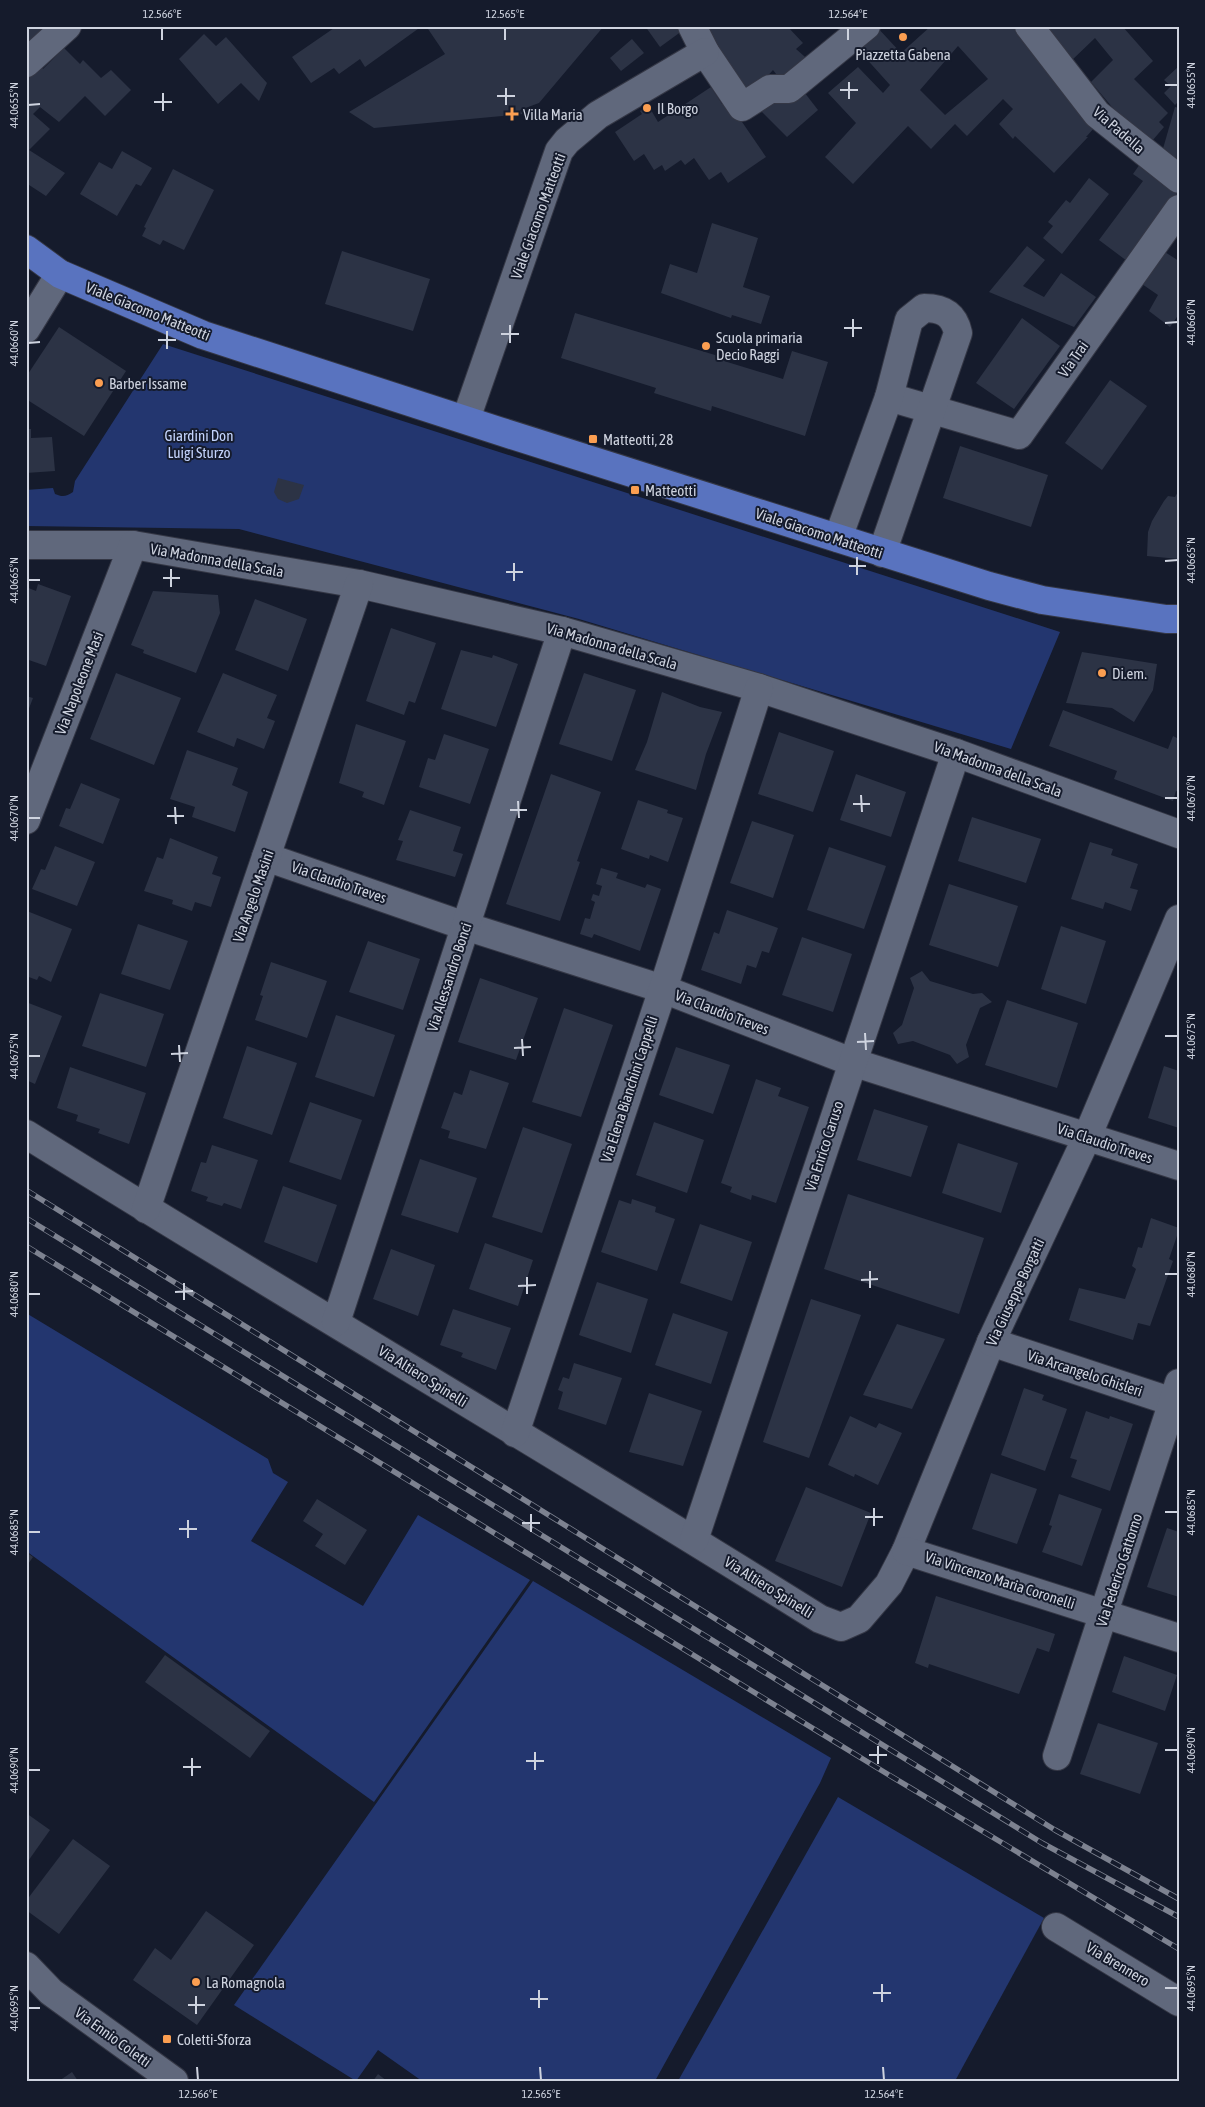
<svg xmlns="http://www.w3.org/2000/svg" width="1205" height="2107" viewBox="0 0 1205 2107" font-family="'Asap Condensed',sans-serif">
<rect width="100%" height="100%" fill="#151b2c"/>
<!-- green -->
<g fill="#23366f">
<path d="M163 344 1060 632 1011 749 579 619 239 529 26 526V490L53 488 55 494C62 497 66 497 73 492L75 481Z"/>
<polygon points="26,1313 268,1459 273,1473 288,1482 251,1541 363,1606 418,1515 530,1580 374,1802 26,1551"/>
<polygon points="533,1581 831,1758 820,1783 655,2081 422,2081 378,2050 356,2081 234,2005"/>
<polygon points="838,1797 1044,1918 955,2081 678,2081"/>
</g>
<!-- building -->
<g fill="#2c3345" fill-rule="evenodd">
<polygon points="26,26 47,26 26,45"/>
<polygon points="337,26 422,26 365,67 360,59 339,74 334,68 311,83 292,57"/>
<polygon points="426,26 604,26 539,103 520,110 523,114 374,128 349,112 445,54"/>
<polygon points="645,26 679,26 682,31 660,47"/>
<polygon points="707,26 787,26 803,43 796,49 812,63 783,83 773,70 750,95 701,31"/>
<path d="M876 26 901 53 931 26H1016L1065 96 1095 127 1086 137H1088L1054 173 1015 136 1013 139 999 124 1013 109 1003 99 967 136 955 124 931 149 908 126 853 184 825 157 856 123 828 93 858 67 883 93 890 85 854 45ZM958 46 988 79 945 115 920 90Z"/>
<polygon points="1043,26 1122,26 1153,61 1134,79 1168,113 1159,122 1164,127 1152,141 1118,114 1091,82 1113,60 1095,38 1071,61"/>
<polygon points="204,34 216,46 226,37 267,83 259,101 241,83 218,104 179,59"/>
<polygon points="632,39 644,53 621,71 610,58"/>
<polygon points="64,48 80,64 83,60 101,78 111,70 131,90 105,116 85,96 59,122 40,107 33,114 50,129 29,150 65,173 46,196 26,183 26,80 41,66 43,69"/>
<polygon points="1179,66 1179,101 1175,105 1164,93 1171,86 1164,80"/>
<polygon points="711,87 722,104 727,100 766,157 728,183 721,172 709,180 694,158 685,165 681,160 665,171 662,165 654,170 644,154 634,161 615,132 642,114 640,111 648,105 658,122"/>
<polygon points="801,88 818,110 787,137 757,107"/>
<polygon points="1175,107 1179,108 1179,165 1160,159"/>
<polygon points="122,151 152,168 141,186 136,184 117,216 80,194 99,162 112,169"/>
<polygon points="1140,164 1179,193 1127,261 1099,240 1143,181 1133,174"/>
<polygon points="173,169 214,190 184,250 163,240 160,245 142,236 146,228 144,227"/>
<polygon points="1089,178 1109,194 1062,254 1043,238 1053,226 1048,222 1066,200 1070,203"/>
<polygon points="712,223 758,238 743,287 770,296 761,324 732,315 731,318 661,293 670,264 697,273"/>
<polygon points="1027,246 1045,260 1023,286 1044,297 1061,273 1096,297 1074,327 989,292"/>
<polygon points="1157,247 1179,261 1179,314 1170,327 1149,311 1158,295 1139,282"/>
<polygon points="342,251 430,279 413,331 325,304"/>
<polygon points="575,313 725,358 724,361 783,379 792,351 828,362 805,436 712,406 711,411 654,393 656,388 561,358"/>
<polygon points="1022,318 1060,346 1014,409 976,383"/>
<polygon points="59,327 126,371 84,436 26,399 26,377"/>
<polygon points="1110,380 1147,406 1102,470 1065,443"/>
<polygon points="26,429 31,429 31,438 52,437 55,471 26,473"/>
<polygon points="960,446 1048,475 1031,527 943,498"/>
<polygon points="278,478 304,485 299,499 287,503 278,499 274,492"/>
<polygon points="1179,490 1179,559 1147,556 1148,532 1152,521 1164,501 1168,496 1175,497"/>
<polygon points="38,584 71,596 46,666 26,659 26,587 36,591"/>
<polygon points="153,591 218,595 220,613 196,673 143,653 144,650 131,645"/>
<polygon points="255,599 307,619 288,671 235,650"/>
<polygon points="391,628 436,643 415,703 409,701 404,715 366,701"/>
<polygon points="461,650 492,658 493,655 518,664 496,727 441,709"/>
<polygon points="1082,652 1157,664 1153,690 1134,722 1112,708 1066,703"/>
<polygon points="116,673 181,698 154,765 90,739"/>
<polygon points="223,673 277,695 267,718 275,721 264,749 237,738 234,747 197,732"/>
<polygon points="584,673 636,690 612,761 559,744"/>
<polygon points="662,692 700,707 722,712 706,754 696,790 635,770 647,742"/>
<polygon points="26,696 33,698 26,716"/>
<polygon points="1063,710 1168,749 1173,736 1179,739 1179,792 1176,791 1173,801 1114,779 1117,771 1049,746"/>
<polygon points="356,724 406,741 384,805 362,797 364,792 339,783"/>
<polygon points="779,732 834,751 813,812 758,794"/>
<polygon points="444,734 489,749 470,804 419,787 428,758 435,760"/>
<polygon points="187,750 238,768 232,785 248,792 235,832 192,817 195,807 170,799"/>
<polygon points="551,774 601,792 577,861 580,862 560,921 506,904"/>
<polygon points="856,774 906,792 891,837 840,820"/>
<polygon points="81,783 120,799 103,844 59,826 66,808 70,809"/>
<polygon points="638,800 668,810 667,813 683,818 668,862 650,855 649,859 621,849"/>
<polygon points="410,810 461,827 453,851 463,854 455,877 396,860 403,841 398,840"/>
<polygon points="972,817 1041,839 1026,883 958,861"/>
<polygon points="752,821 794,835 773,898 730,883"/>
<polygon points="170,838 218,857 212,874 221,877 211,907 195,902 192,911 172,904 173,900 144,891 157,857 163,859"/>
<polygon points="1090,842 1113,849 1111,855 1138,864 1130,888 1138,890 1131,911 1105,902 1103,909 1071,899"/>
<polygon points="55,846 95,862 77,906 32,889 41,869 45,870"/>
<polygon points="829,847 886,866 864,929 807,910"/>
<polygon points="601,868 618,873 616,878 645,888 647,884 661,889 640,951 594,934 592,938 580,934 585,918 590,919 595,902 591,900 593,894 599,896 602,886 596,884"/>
<polygon points="949,884 1018,906 998,967 929,945"/>
<polygon points="727,910 778,928 769,953 762,951 756,968 747,965 741,984 701,970 714,932 719,934"/>
<polygon points="27,911 72,929 51,982 39,976 37,980 26,976"/>
<polygon points="138,924 188,941 170,990 121,974"/>
<polygon points="1061,926 1106,941 1086,1004 1041,989"/>
<polygon points="802,937 852,954 833,1012 782,995"/>
<polygon points="368,941 420,959 403,1010 349,992"/>
<polygon points="271,962 327,981 307,1038 255,1020 263,996 260,995"/>
<polygon points="922,971 930,981 973,994 982,993 992,1002 980,1008 966,1045 969,1057 957,1064 950,1055 913,1041 898,1044 893,1033 902,1025 914,988 910,978"/>
<polygon points="480,978 538,998 516,1060 458,1042"/>
<polygon points="100,993 164,1014 146,1067 82,1046"/>
<polygon points="1007,1000 1078,1023 1057,1088 985,1065"/>
<polygon points="26,1002 62,1016 35,1084 26,1080"/>
<polygon points="564,1008 613,1025 581,1117 532,1102"/>
<polygon points="336,1015 395,1035 374,1097 315,1077"/>
<polygon points="247,1046 297,1063 272,1135 223,1118"/>
<polygon points="676,1047 730,1065 713,1114 659,1095"/>
<polygon points="1164,1066 1179,1071 1179,1128 1148,1118"/>
<polygon points="70,1067 146,1093 129,1144 98,1133 100,1129 76,1121 78,1115 57,1108"/>
<polygon points="470,1070 509,1083 486,1149 448,1138 450,1131 441,1128 454,1092 462,1095"/>
<polygon points="756,1079 781,1088 778,1096 809,1107 776,1203 752,1195 751,1200 730,1192 732,1187 721,1183"/>
<polygon points="310,1102 362,1120 341,1180 289,1162"/>
<polygon points="874,1109 928,1126 911,1177 857,1160"/>
<polygon points="654,1122 704,1140 687,1193 636,1175"/>
<polygon points="523,1127 572,1144 542,1233 492,1217"/>
<polygon points="958,1143 1018,1163 1001,1213 942,1193"/>
<polygon points="212,1145 258,1160 241,1209 224,1203 222,1206 206,1201 208,1197 191,1191 201,1162 206,1163"/>
<polygon points="420,1159 477,1178 458,1233 401,1215"/>
<polygon points="283,1186 337,1205 317,1263 264,1242"/>
<polygon points="848,1194 984,1238 959,1314 824,1269"/>
<polygon points="632,1199 656,1207 655,1212 675,1219 657,1271 601,1252 619,1200 631,1204"/>
<polygon points="1151,1218 1179,1228 1179,1230 1169,1259 1173,1261 1150,1326 1138,1323 1133,1340 1069,1320 1079,1288 1125,1299 1136,1269 1132,1266 1138,1247 1142,1248"/>
<polygon points="700,1224 752,1242 732,1301 680,1283"/>
<polygon points="485,1243 533,1260 518,1306 469,1289"/>
<polygon points="391,1249 435,1265 418,1316 373,1299"/>
<polygon points="597,1282 648,1299 631,1353 579,1335"/>
<polygon points="811,1299 861,1315 809,1458 763,1442"/>
<polygon points="453,1309 511,1328 496,1370 461,1357 463,1353 440,1345"/>
<polygon points="673,1313 728,1332 711,1384 655,1365"/>
<polygon points="897,1324 945,1339 912,1409 863,1395"/>
<polygon points="574,1363 622,1378 606,1425 558,1409 563,1392 558,1390 563,1377 569,1379"/>
<polygon points="1024,1388 1044,1395 1042,1400 1067,1409 1045,1471 1001,1455"/>
<polygon points="649,1393 702,1411 683,1466 629,1452"/>
<polygon points="1086,1411 1109,1419 1110,1416 1133,1424 1110,1491 1071,1477 1077,1460 1070,1458"/>
<polygon points="850,1416 876,1428 879,1423 902,1433 878,1485 855,1474 854,1477 828,1465"/>
<polygon points="991,1473 1037,1489 1017,1544 972,1529"/>
<polygon points="806,1487 871,1513 842,1587 775,1561"/>
<polygon points="1059,1494 1102,1509 1082,1566 1042,1552 1052,1526 1049,1525"/>
<polygon points="317,1499 367,1530 345,1565 315,1546 323,1534 303,1521"/>
<polygon points="1167,1528 1179,1532 1179,1597 1147,1587"/>
<polygon points="26,1552 33,1557 26,1567"/>
<polygon points="936,1596 1055,1634 1049,1652 1037,1648 1019,1694 929,1664 928,1668 915,1663"/>
<polygon points="165,1655 270,1731 250,1758 145,1682"/>
<polygon points="1124,1656 1177,1675 1165,1711 1112,1692"/>
<polygon points="1098,1723 1158,1743 1140,1794 1080,1774"/>
<polygon points="26,1813 50,1830 26,1864"/>
<polygon points="73,1839 110,1866 59,1934 26,1910 26,1901"/>
<polygon points="206,1911 254,1945 197,2025 133,1980 155,1948 171,1960"/>
<polygon points="72,2072 78,2081 59,2081"/>
<polygon points="378,2074 387,2081 373,2081"/>
</g>
<g fill="none" stroke-linecap="round" stroke-linejoin="round">
<!-- minor casing -->
<g stroke="#343745" stroke-width="30">
<g id="minor">
<polyline points="692,26 705,52 742,107 770,89 789,89 866,26"/>
<polyline points="1029,26 1097,114 1179,179"/>
<polyline points="26,63 67,26"/>
<polyline points="26,329 60,274"/>
<polyline points="889,397 1019,435 1179,209"/>
<polyline points="466,419 559,151 567,141 598,115 705,52"/>
<path d="M838 538 889 397 909 320 924 308C943 308 954 314 958 333L882 553"/>
<polyline points="26,545 133,545 359,584 562,631 759,688 956,753 1179,834"/>
<polyline points="26,820 133,545"/>
<polyline points="266,857 465,926 663,989 852,1062 1179,1166"/>
<path d="M26 1134C289 1298 557 1454 820 1619L841 1627 859 1619 889 1584 906 1551 991 1342 1087 1137 1179 919"/>
<polyline points="146,1209 359,584"/>
<polyline points="336,1322 562,631"/>
<polyline points="991,1342 1179,1404"/>
<polyline points="515,1433 663,989 759,688"/>
<polyline points="694,1540 956,753"/>
<polyline points="906,1551 1179,1638"/>
<polyline points="1057,1756 1179,1383"/>
<polyline points="1056,1927 1179,2002"/>
<polyline points="26,1966 51,1992 174,2081"/>
</g>
</g>
<!-- major casing -->
<g stroke="#343745" stroke-width="30">
<polyline id="major" points="26,249 60,274 203,335 499,431 989,586 1042,600 1166,619 1179,619"/>
</g>
<!-- minor -->
<use href="#minor" stroke="#60687c" stroke-width="28"/>
<!-- major -->
<use href="#major" stroke="#5973bf" stroke-width="28"/>
<!-- rail casing -->
<g stroke="#7d8290" stroke-width="5.5">
<g id="rail">
<polyline points="26,1190 1055,1830 1179,1899"/>
<polyline points="26,1218 1042,1843 1179,1917"/>
<polyline points="26,1246 889,1775 1179,1949"/>
</g>
</g>
<!-- rail -->
<use href="#rail" stroke="#151b2c" stroke-width="4" stroke-dasharray="11" stroke-linecap="butt"/>
</g>
<!-- ticks -->
<path fill="none" stroke="#ced3df" stroke-width="2" d="M162 28V40M505 28V40M848 28V40M849 82V99M1165 85H1178M506 88V105M840 90H858M163 93V111M497 96H515M154 102H172M28 105 40 104M853 319V337M1165 323 1178 322M510 325V343M844 328H862M167 331V349M501 334H519M158 340H176M28 343 40 342M857 557V575M1165 561 1178 560M514 563V581M849 566H866M171 569V587M506 572H523M163 578H180M28 580H40M861 795 862 812M1165 798H1178M518 801 519 818M853 804H870M175 807 176 824M510 810H527M167 816H184M28 818H40M865 1033 866 1050M1165 1036H1178M522 1039 523 1056M857 1042 874 1041M179 1045 180 1062M514 1048 531 1047M171 1054 188 1053M28 1056H40M870 1271V1288M1165 1274H1178M527 1277V1294M861 1280 878 1279M184 1283V1300M518 1286 536 1285M175 1292 193 1291M28 1294H40M874 1508V1526M1165 1512H1178M531 1514V1532M865 1517H883M188 1520V1538M522 1523H540M179 1529H197M28 1532H40M878 1746V1764M1165 1750H1178M535 1752V1770M869 1755H887M192 1758V1776M526 1761H544M183 1767H201M28 1770H40M882 1984V2002M1165 1988H1178M539 1990V2008M873 1993H891M196 1996V2014M530 1999H548M188 2005H205M28 2008H40M197 2067 198 2080M540 2067 541 2080M883 2067 884 2080"/>
<!-- markers -->
<g fill="#fb9e51" stroke="#151b2c" stroke-width="2">
<circle cx="903" cy="37" r="5"/>
<circle cx="647" cy="108" r="5"/>
<path d="M509.5 106.5h5v5h5v5h-5v5h-5v-5h-5v-5h5z"/>
<circle cx="706" cy="346" r="5"/>
<circle cx="99" cy="383" r="5"/>
<rect x="588" y="434" width="10" height="10" rx="2.5"/>
<rect x="630" y="485" width="10" height="10" rx="2.5"/>
<circle cx="1102" cy="673" r="5"/>
<circle cx="196" cy="1982" r="5"/>
<rect x="162" y="2034" width="10" height="10" rx="2.5"/>
</g>
<g text-anchor="middle" dominant-baseline="central" stroke-width="4" stroke-linejoin="round" paint-order="stroke">
<!-- poi labels -->
<g font-size="15" fill="#ced3df" stroke="#151b2c" text-anchor="start">
<text x="903" y="54" text-anchor="middle">Piazzetta Gabena</text>
<text x="657" y="108">Il Borgo</text>
<text x="523" y="114">Villa Maria</text>
<text x="716" y="337">Scuola primaria<tspan x="716" dy="17">Decio Raggi</tspan></text>
<text x="109" y="383">Barber Issame</text>
<text x="603" y="439">Matteotti, 28</text>
<text x="645" y="490">Matteotti</text>
<text x="1112" y="673">Di.em.</text>
<text x="206" y="1982">La Romagnola</text>
<text x="177" y="2039">Coletti-Sforza</text>
</g>
<!-- street labels -->
<g font-size="15" fill="#ced3df" stroke="#151b2c">
<text transform="translate(1119 130) rotate(41)">Via Padella</text>
<text transform="translate(538 216) rotate(-70)">Viale Giacomo Matteotti</text>
<text transform="translate(148 311) rotate(22)">Viale Giacomo Matteotti</text>
<text transform="translate(1073 359) rotate(-55)">Via Trai</text>
<text transform="translate(819 533) rotate(18)">Viale Giacomo Matteotti</text>
<text transform="translate(217 560) rotate(10)">Via Madonna della Scala</text>
<text transform="translate(612 646) rotate(16)">Via Madonna della Scala</text>
<text transform="translate(79 683) rotate(-69)">Via Napoleone Masi</text>
<text transform="translate(998 769) rotate(20)">Via Madonna della Scala</text>
<text transform="translate(339 882) rotate(19)">Via Claudio Treves</text>
<text transform="translate(253 896) rotate(-71)">Via Angelo Masini</text>
<text transform="translate(449 977) rotate(-72)">Via Alessandro Bonci</text>
<text transform="translate(722 1012) rotate(21)">Via Claudio Treves</text>
<text transform="translate(629 1089) rotate(-72)">Via Elena Bianchini Cappelli</text>
<text transform="translate(1105 1143) rotate(18)">Via Claudio Treves</text>
<text transform="translate(824 1146) rotate(-72)">Via Enrico Caruso</text>
<text transform="translate(1015 1292) rotate(-65)">Via Giuseppe Borgatti</text>
<text transform="translate(1085 1373) rotate(18)">Via Arcangelo Ghisleri</text>
<text transform="translate(423 1376) rotate(32)">Via Altiero Spinelli</text>
<text transform="translate(1119 1570) rotate(-72)">Via Federico Gattorno</text>
<text transform="translate(1000 1580) rotate(18)">Via Vincenzo Maria Coronelli</text>
<text transform="translate(769 1587) rotate(32)">Via Altiero Spinelli</text>
<text transform="translate(1118 1964) rotate(31)">Via Brennero</text>
<text transform="translate(113 2037) rotate(36)">Via Ennio Coletti</text>
</g>
<!-- park labels -->
<g font-size="15" fill="#c4d4fd" stroke="#151b2c">
<text x="199" y="435">Giardini Don<tspan x="199" dy="17">Luigi Sturzo</tspan></text>
</g>
</g>
<!-- border -->
<rect width="1205" height="2107" fill="none" stroke="#151b2c" stroke-width="55"/>
<rect x="28" y="28" width="1150" height="2052" fill="none" stroke="#ced3df" stroke-width="2"/>
<g font-size="12" text-anchor="middle" fill="#ced3df">
<text x="162" y="18">12.566°E</text>
<text x="505" y="18">12.565°E</text>
<text x="848" y="18">12.564°E</text>
<text transform="translate(1191 85) rotate(-90)" y="4">44.0655°N</text>
<text transform="translate(14 105) rotate(-90)" y="4">44.0655°N</text>
<text transform="translate(1191 322) rotate(-90)" y="4">44.0660°N</text>
<text transform="translate(14 343) rotate(-90)" y="4">44.0660°N</text>
<text transform="translate(1191 560) rotate(-90)" y="4">44.0665°N</text>
<text transform="translate(14 580) rotate(-90)" y="4">44.0665°N</text>
<text transform="translate(1191 798) rotate(-90)" y="4">44.0670°N</text>
<text transform="translate(14 818) rotate(-90)" y="4">44.0670°N</text>
<text transform="translate(1191 1036) rotate(-90)" y="4">44.0675°N</text>
<text transform="translate(14 1056) rotate(-90)" y="4">44.0675°N</text>
<text transform="translate(1191 1274) rotate(-90)" y="4">44.0680°N</text>
<text transform="translate(14 1294) rotate(-90)" y="4">44.0680°N</text>
<text transform="translate(1191 1512) rotate(-90)" y="4">44.0685°N</text>
<text transform="translate(14 1532) rotate(-90)" y="4">44.0685°N</text>
<text transform="translate(1191 1750) rotate(-90)" y="4">44.0690°N</text>
<text transform="translate(14 1770) rotate(-90)" y="4">44.0690°N</text>
<text transform="translate(1191 1988) rotate(-90)" y="4">44.0695°N</text>
<text transform="translate(14 2008) rotate(-90)" y="4">44.0695°N</text>
<text x="198" y="2098">12.566°E</text>
<text x="541" y="2098">12.565°E</text>
<text x="884" y="2098">12.564°E</text>
</g>
</svg>
